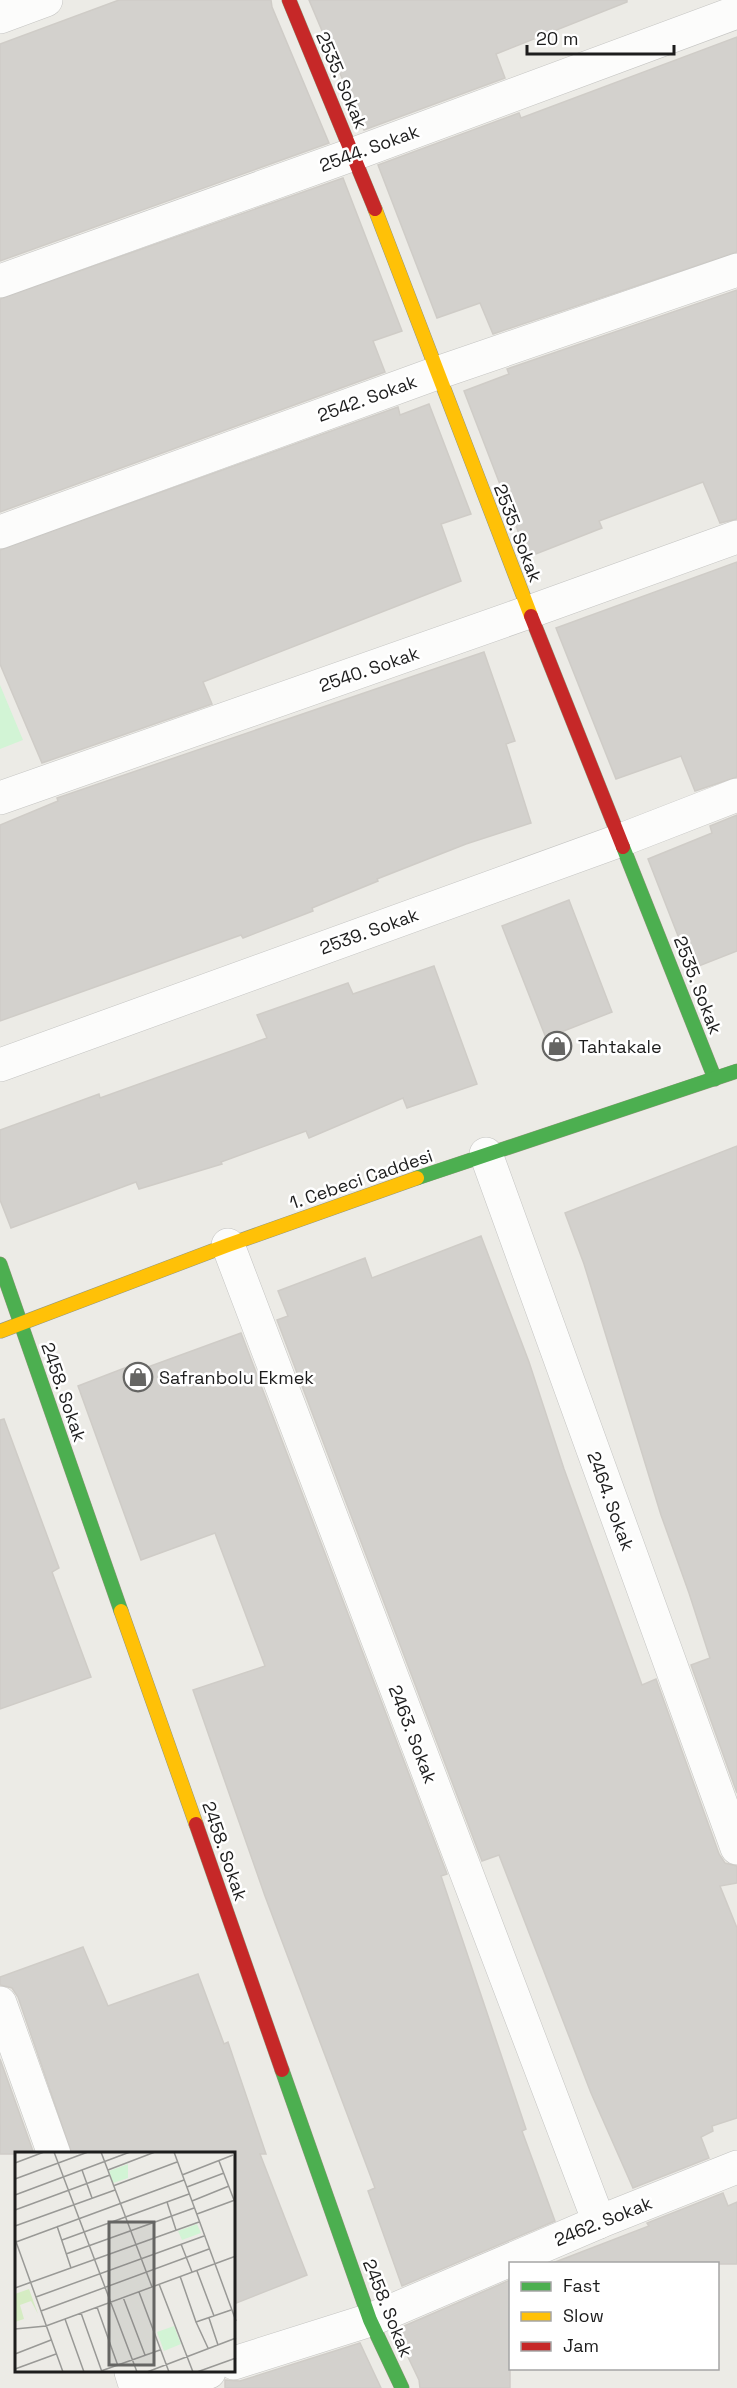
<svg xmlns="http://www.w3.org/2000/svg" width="737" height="2388" viewBox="0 0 737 2388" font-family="'Space Grotesk',sans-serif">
<rect width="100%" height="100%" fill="#ecebe6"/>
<!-- park -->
<polygon fill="#d2f4d5" points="0,685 23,740 0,749"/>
<!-- building -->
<g fill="#d3d1cd" stroke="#cfccc7" stroke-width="1.5">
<polygon points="119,0 271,0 272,7 329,143 0,261 0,44"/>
<polygon points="309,0 627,0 627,2 496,54 505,78 364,130"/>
<polygon points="737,37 737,252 493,334 480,303 437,318 378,165 519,113 521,118"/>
<polygon points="343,178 402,331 373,341 385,372 0,512 0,299"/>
<polygon points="737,290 737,519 720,523 703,482 599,521 602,528 528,557 464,391 509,374 507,369"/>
<polygon points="429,404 471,514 441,524 461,581 203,682 212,704 42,763 0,664 0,550 398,407 400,415"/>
<polygon points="737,562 737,777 695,791 681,756 616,779 556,628"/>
<polygon points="484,652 515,741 506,744 531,823 466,844 377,879 378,881 312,908 313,911 243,938 241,935 0,1021 0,825 58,801 57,798"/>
<polygon points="737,815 737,951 691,969 648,859 712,833 710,826"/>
<polygon points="569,900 612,1012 546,1038 502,926"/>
<polygon points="434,966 477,1084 407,1108 403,1098 309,1138 306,1131 221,1162 222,1164 139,1189 136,1182 11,1228 0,1200 0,1130 99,1094 100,1098 267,1038 257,1015 348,983 353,994"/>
<polygon points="737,1146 737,1793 691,1665 710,1658 689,1593 661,1515 584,1264 565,1213"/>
<polygon points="481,1236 529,1362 564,1469 642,1685 656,1679 719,1854 725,1863 737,1866 737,1883 720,1886 737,1928 737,2118 712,2126 713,2131 701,2137 709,2158 633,2188 591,2093 499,1855 482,1861 277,1320 288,1316 278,1291 365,1258 372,1278"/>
<polygon points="241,1333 447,1874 441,1876 526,2129 522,2131 555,2221 402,2286 368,2191 375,2188 265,1896 193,1690 265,1666 215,1533 141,1560 78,1386 135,1364 137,1371"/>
<polygon points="4,1419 59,1568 52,1572 91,1677 0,1709 0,1420"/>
<polygon points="83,1947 108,2006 198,1974 224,2044 228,2042 266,2154 260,2154 307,2275 234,2304 234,2154 72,2154 18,1997 12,1988 0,1985 0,1977"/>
<polygon points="0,2059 34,2154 0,2154"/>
<polygon points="723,2193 728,2206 737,2202 737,2264 550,2264 649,2226 647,2223"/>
<polygon points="510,2280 510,2388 420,2388 419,2380 395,2330"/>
<polygon points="360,2343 381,2388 225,2388 225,2380 240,2381"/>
</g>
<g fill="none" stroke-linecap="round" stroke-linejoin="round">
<!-- street casing -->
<g stroke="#c4c4c2" stroke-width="34">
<g id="street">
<polyline points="0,17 46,0"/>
<polyline points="0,281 354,154 737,12"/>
<polyline points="0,532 437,373 737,270"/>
<polyline points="0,798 529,612 737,537"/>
<polyline points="0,1065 621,840 737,795"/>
<polyline points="486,1154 737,1848"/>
<polyline points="228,1245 599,2222"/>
<polyline points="0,2003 54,2154"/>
<polyline points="234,2363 370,2320 599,2222 737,2167"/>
<polyline points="131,2372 136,2388"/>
<polyline points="156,2388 209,2372"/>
</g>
</g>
<!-- fast casing -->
<g stroke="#93977d" stroke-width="15">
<g id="fast">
<polyline points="623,847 715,1079"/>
<polyline points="417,1178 737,1071"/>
<polyline points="0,1264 121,1611"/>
<polyline points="282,2070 370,2320 402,2388"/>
</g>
</g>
<!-- slow casing -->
<g stroke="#93977d" stroke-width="15">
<g id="slow">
<polyline points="375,209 531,616"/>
<polyline points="1,1331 228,1245 417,1178"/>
<polyline points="121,1611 196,1824"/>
</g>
</g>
<!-- jam casing -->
<g stroke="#93977d" stroke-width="15">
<g id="jam">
<polyline points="289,0 375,209"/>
<polyline points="531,616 623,847"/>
<polyline points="196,1824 282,2070"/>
</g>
</g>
<!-- street -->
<use href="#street" stroke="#fcfcfb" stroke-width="33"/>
<!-- fast -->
<use href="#fast" stroke="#4caf50" stroke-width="14"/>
<!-- slow -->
<use href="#slow" stroke="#ffc107" stroke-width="14"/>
<!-- jam -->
<use href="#jam" stroke="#c62828" stroke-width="14"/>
</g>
<!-- icons -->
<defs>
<g id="shop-ring" transform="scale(1.5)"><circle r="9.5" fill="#fff" stroke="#656563" stroke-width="1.5"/><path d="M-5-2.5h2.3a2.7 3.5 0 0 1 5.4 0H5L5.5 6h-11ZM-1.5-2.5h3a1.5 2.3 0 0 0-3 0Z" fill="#656563"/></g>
</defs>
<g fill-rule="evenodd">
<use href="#shop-ring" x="557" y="1046"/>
<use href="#shop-ring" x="138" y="1377"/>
</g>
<g text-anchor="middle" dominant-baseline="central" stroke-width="5" stroke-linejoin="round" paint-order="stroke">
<!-- street labels -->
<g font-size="18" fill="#1d1d1d" stroke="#fff">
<text transform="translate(342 80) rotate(67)">2535. Sokak</text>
<text transform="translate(369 148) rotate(-20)">2544. Sokak</text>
<text transform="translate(367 398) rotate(-20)">2542. Sokak</text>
<text transform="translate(518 533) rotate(69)">2535. Sokak</text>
<text transform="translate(369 669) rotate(-19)">2540. Sokak</text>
<text transform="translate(369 931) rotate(-20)">2539. Sokak</text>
<text transform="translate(698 985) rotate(69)">2535. Sokak</text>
<text transform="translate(361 1179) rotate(-19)">1. Cebeci Caddesi</text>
<text transform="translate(64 1392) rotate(71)">2458. Sokak</text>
<text transform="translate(611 1501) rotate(70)">2464. Sokak</text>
<text transform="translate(413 1734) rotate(69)">2463. Sokak</text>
<text transform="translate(225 1851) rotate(71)">2458. Sokak</text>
<text transform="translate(603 2221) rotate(-22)">2462. Sokak</text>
<text transform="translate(388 2308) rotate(68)">2458. Sokak</text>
</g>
<!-- poi labels -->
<g font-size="18" fill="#1d1d1d" stroke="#fff" text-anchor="start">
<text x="578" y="1046">Tahtakale</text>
<text x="159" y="1377">Safranbolu Ekmek</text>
</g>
</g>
<!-- overview -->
<g transform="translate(15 2152)">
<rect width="220" height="220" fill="#ecebe6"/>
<path d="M14 137 23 162 16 149 5 153 9 167 0 170V142Z" fill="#d5ecc3"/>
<path d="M113 12V26L98 31 94 19ZM182 72 186 81 167 88 163 79ZM159 174 166 192 149 199 142 180Z" fill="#d2f4d5"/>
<path fill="none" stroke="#999996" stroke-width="1.5" d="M39 0 122 220M86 0 137 135M159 0 221 169M204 9 219 48M0 11 29 0M67 18 77 46M93 18 140 0M167 23 218 3M0 27 73 0M98 34 162 10M172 35 209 21M0 43 115 0M177 49 214 34M152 50 161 78M0 58 95 23M182 62 220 48M0 74 100 38M42 74 56 116M0 87 48 220M47 88 174 42M1 90 169 28M166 92 177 120M51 102 179 56M182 119 199 164M165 124 181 170 216 158M144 132 178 220M0 136 184 70M124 140 154 220M21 145 189 84M108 145 130 203M82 155 103 214M26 159 194 97M66 161 87 220M194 166 203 193M50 167 69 220M181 170 193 196M0 177 31 174 221 104M0 202 36 188M0 217 41 202M86 219 145 198M132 220 221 186M182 220 221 206"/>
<path fill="#656563" fill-opacity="0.15" stroke="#656563" stroke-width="3" d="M94 70H139V213H94Z"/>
<rect width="220" height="220" fill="none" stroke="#1d1d1d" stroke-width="3"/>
</g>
<!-- legend -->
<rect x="509" y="2262" width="210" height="108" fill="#ffffff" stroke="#a5a5a5" stroke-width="1.5"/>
<rect x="521" y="2282" width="30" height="9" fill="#4caf50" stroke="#a5a5a5" stroke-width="1.5"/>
<text x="563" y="2292" font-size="18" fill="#1d1d1d">Fast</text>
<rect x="521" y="2312" width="30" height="9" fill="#ffc107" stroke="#a5a5a5" stroke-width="1.5"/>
<text x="563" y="2322" font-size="18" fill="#1d1d1d">Slow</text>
<rect x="521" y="2342" width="30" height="9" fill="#c62828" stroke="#a5a5a5" stroke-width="1.5"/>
<text x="563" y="2352" font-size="18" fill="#1d1d1d">Jam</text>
<!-- scale -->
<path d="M527 45v9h147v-9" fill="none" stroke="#1d1d1d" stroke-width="3"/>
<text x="536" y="45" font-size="18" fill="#1d1d1d" stroke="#ffffff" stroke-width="4.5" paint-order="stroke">20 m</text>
</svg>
